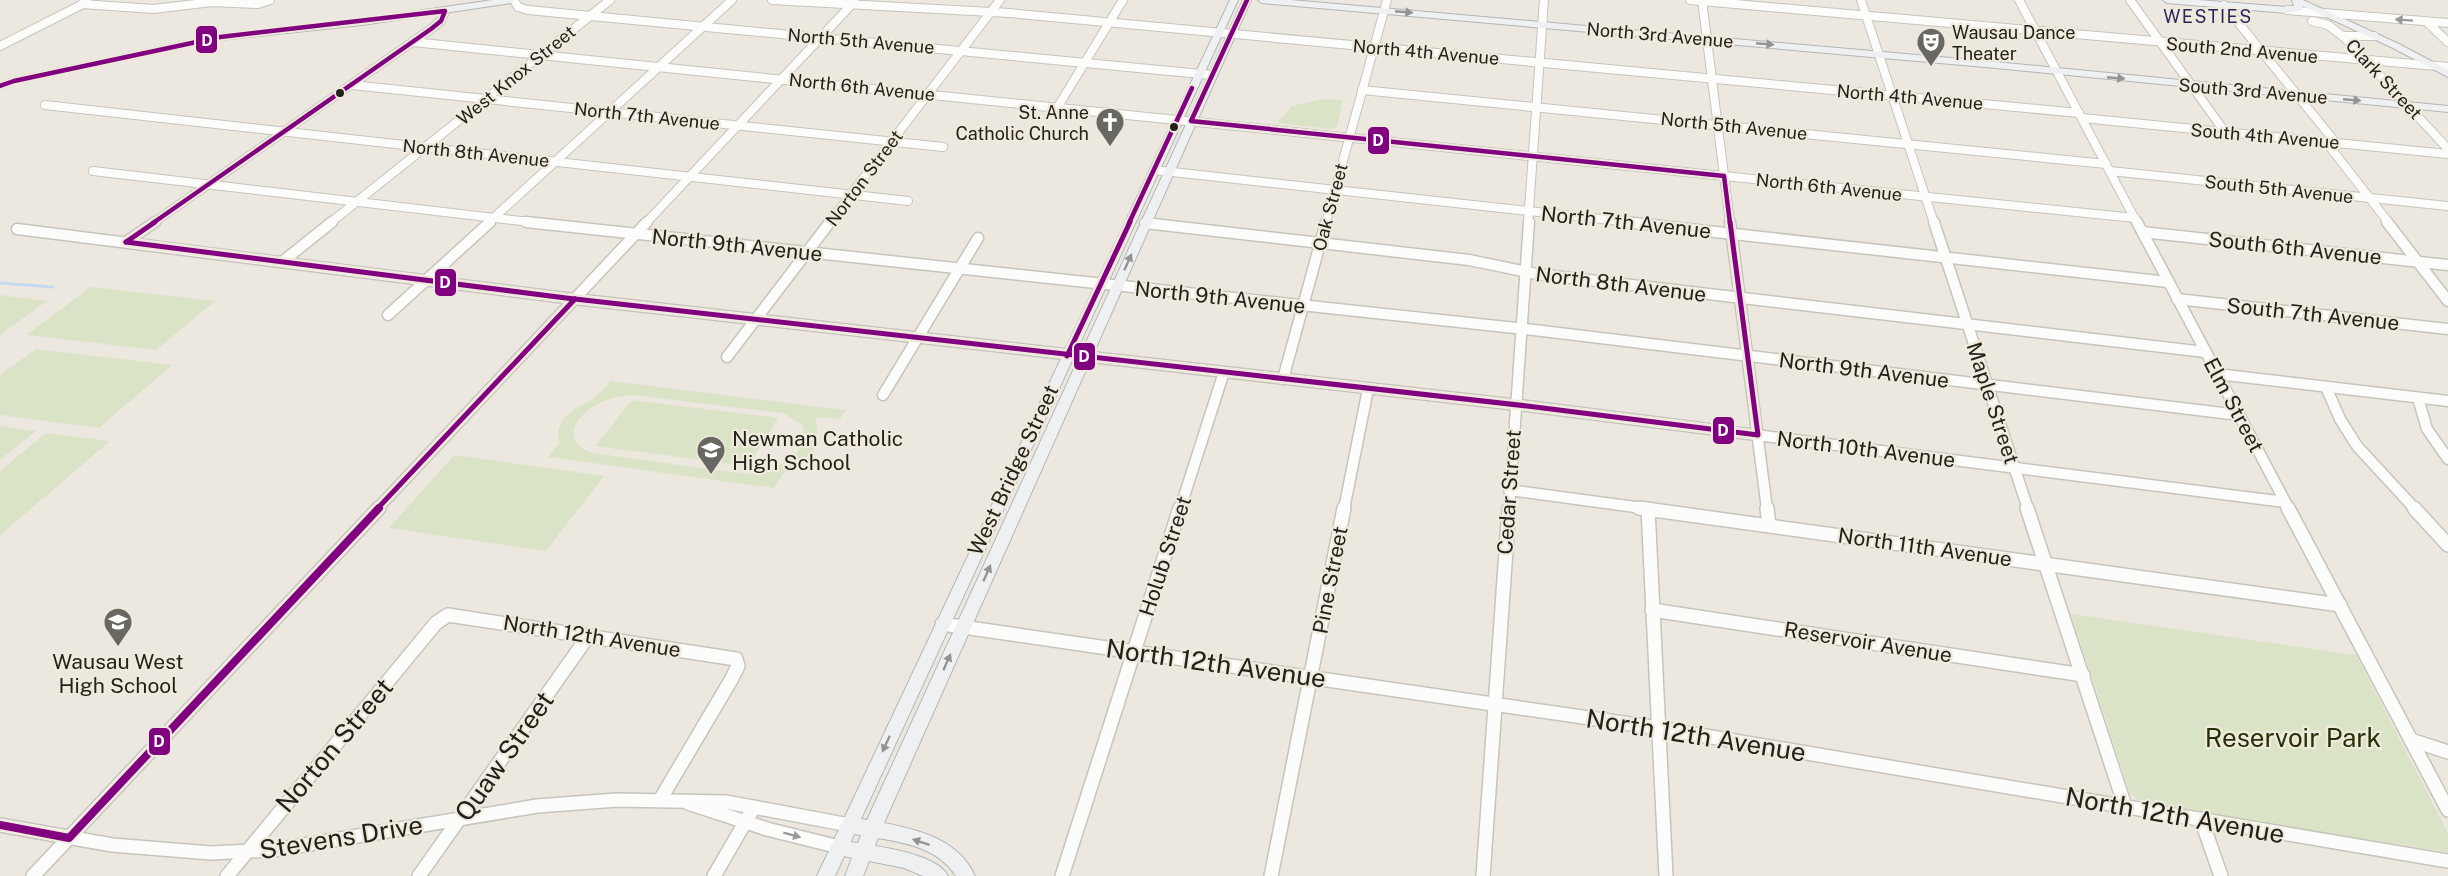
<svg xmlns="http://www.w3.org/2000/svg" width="2448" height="876" viewBox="0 0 2448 876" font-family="'Public Sans',sans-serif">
<rect width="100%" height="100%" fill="#ece8e0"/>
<!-- green -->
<g fill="#dbe3c6" fill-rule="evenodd">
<polygon points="1324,99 1343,100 1337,127 1329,129 1277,123 1292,106"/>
<polygon points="91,287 215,301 156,350 26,335"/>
<polygon points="0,295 47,301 0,335"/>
<polygon points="36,349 172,365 99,428 0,415 0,375"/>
<path d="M610 381 846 410 840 419 819 417 815 419C825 454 806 455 785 472 781 476 777 483 774 488L548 457 559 444C553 410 584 409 601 392 605 389 607 385 610 381ZM632 395 784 413 802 425C812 455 772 472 747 474L598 454C567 449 566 425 591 408 603 400 617 396 632 395Z"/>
<polygon points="632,400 778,418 748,466 595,446"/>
<polygon points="0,426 36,431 0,460"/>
<polygon points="46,433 110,441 0,535 0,471"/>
<polygon points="454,455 604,476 546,551 389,528"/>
<polygon points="2071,614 2356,655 2448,833 2448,852 2148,804 2138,800 2130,793"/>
</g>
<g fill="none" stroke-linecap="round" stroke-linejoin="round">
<!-- stream -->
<polyline stroke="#c3d9f3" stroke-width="3" points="0,283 53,287"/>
<!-- minor-far2 casing -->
<g stroke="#c6c4bd" stroke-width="10">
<g id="minor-far2">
<polyline points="514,0 518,7 528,10 1212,75"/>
<polyline points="772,0 1009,13 2079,113"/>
<polyline points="1690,0 2448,67"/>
<polyline points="1702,0 1730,223"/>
<polyline points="1861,0 1934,223"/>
<polyline points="2019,0 2137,223"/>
<polyline points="2130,0 2225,132"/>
<polyline points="82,4 153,9 212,2 258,4 270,0"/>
<polyline points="2224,5 2336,143"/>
<polyline points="2287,10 2448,23"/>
<polyline points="2312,21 2328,25 2345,38 2448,149"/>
<polyline points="2427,22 2448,42"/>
<polyline points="2343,36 2374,36"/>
<polyline points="413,42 2135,218"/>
<polyline points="0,46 87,2"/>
<polyline points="352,85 943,147"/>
<polyline points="1362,90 2106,164"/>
<polyline points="45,105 908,201"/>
<polyline points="1057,108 1123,0"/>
<polyline points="2082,118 2448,154"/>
<polyline points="2326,142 2389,223"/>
<polyline points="1154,170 1638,223"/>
<polyline points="93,171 538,223"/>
<polyline points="2110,171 2448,206"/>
<polyline points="153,223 431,29 441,21 445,11"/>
<polyline points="330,223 610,0"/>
<polyline points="488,223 732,0"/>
<polyline points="646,223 854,2"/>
<polyline points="829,223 1000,0"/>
<polyline points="1145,223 1149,223"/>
<polyline points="1326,223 1387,0"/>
<polyline points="1528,223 1544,0"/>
</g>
</g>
<!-- minor-far1 casing -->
<g stroke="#c6c4bd" stroke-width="13">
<g id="minor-far1">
<polyline points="526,222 1534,330 2239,415"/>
<polyline points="1625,222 2168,282"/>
<polyline points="1730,222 1767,509"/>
<polyline points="1934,222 2028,509"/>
<polyline points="2137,222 2289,509"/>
<polyline points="2387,222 2448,301"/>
<polyline points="1145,223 1469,260 1537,274 2205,352"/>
<polyline points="17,229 566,298 1527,406 2285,502"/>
<polyline points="2142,232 2448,265"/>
<polyline points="126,242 155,222"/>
<polyline points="282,262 332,222"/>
<polyline points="2177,299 2448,329"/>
<polyline points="388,315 490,222"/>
<polyline points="727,357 830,222"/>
<polyline points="2217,374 2448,401"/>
<polyline points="1283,379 1326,222"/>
<polyline points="2326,387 2340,419 2357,446 2415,509"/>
<polyline points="883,395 978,238"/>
<polyline points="2418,398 2427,429 2448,459"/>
<polyline points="1509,490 1650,509"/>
<polyline points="377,509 647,222"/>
<polyline points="1180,509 1224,372"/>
<polyline points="1344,509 1368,389"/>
<polyline points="1509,509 1529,222"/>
</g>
</g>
<!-- minor casing -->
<g stroke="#c6c4bd" stroke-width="16">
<g id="minor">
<polyline points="1639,508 2340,605"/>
<polyline points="1767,508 1769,526"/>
<polyline points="2027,508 2125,806"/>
<polyline points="2288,508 2448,810"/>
<polyline points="2414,508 2448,545"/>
<polyline points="1648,509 1666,876"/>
<polyline points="1652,610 2083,675"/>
<polyline points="942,624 1658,728 2448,861"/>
<polyline points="2411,740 2448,752"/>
<polyline points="688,803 767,829 839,847"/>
<polyline points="2201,819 2221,876"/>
<polyline points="0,825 112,845 211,853 274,850 537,806 617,800 726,802 849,825"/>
<polyline points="33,876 379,508"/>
<polyline points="227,876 436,623 448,615 736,659 738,666 731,680 660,800"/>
<polyline points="419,876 589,635"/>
<polyline points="714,876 754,807"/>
<polyline points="1062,876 1180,508"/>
<polyline points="1271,876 1344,508"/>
<polyline points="1483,876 1509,508"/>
</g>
</g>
<!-- major casing -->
<g stroke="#b3b6b6" stroke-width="2">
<g id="major">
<polygon points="493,0 515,0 511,3 362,25 220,40 17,83 0,89 0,83 14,78 220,34 362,19"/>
<path d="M1230 0H1238L861 819 867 820 1243 0H1251L884 823C920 830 959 840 975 876H956C939 849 907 843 878 838L875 846C894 849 939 857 948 876H923L904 868 869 861 863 876H845L852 858 844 856 835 876H817ZM854 834 861 835 858 843 851 842Z"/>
<polygon points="1258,0 1291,0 1985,61 2448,106 2448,112 1985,67 1262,3"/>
<polygon points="2163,0 2198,0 2287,7 2294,6 2292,0 2303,0 2399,44 2448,70 2448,77 2393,48 2303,6 2302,10 2287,13 2167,3"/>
</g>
</g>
<!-- minor-far2 -->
<use href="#minor-far2" stroke="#fcfcfa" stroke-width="8"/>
<!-- minor-far1 -->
<use href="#minor-far1" stroke="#fcfcfa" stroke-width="10"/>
<!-- minor -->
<use href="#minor" stroke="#fcfcfa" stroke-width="13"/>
<!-- major -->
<use href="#major" fill="#eef0f2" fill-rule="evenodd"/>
<!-- bus-1-far2 casing -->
<g stroke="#f0eadc" stroke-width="8">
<g id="bus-1-far2">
<polyline points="1247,0 1191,121 1724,176 1730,223"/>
<polyline points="0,86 14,81 220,37 445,11 441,21 431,29 153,223"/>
<polyline points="1129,223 1192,88"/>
</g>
</g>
<!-- bus-1-far1 casing -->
<g stroke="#f0eadc" stroke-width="10">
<g id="bus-1-far1">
<polyline points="126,242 155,222"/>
<polyline points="126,242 566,298 1527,406 1758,435 1730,222"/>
<polyline points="1067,356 1130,222"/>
<polyline points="377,509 575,299"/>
</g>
</g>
<!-- bus-1 casing -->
<g stroke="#f0eadc" stroke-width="12">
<polyline id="bus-1" points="0,825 69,838 379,508"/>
</g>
<!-- bus-1-far2 -->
<use href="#bus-1-far2" stroke="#800080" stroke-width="4.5"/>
<!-- bus-1-far1 -->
<use href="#bus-1-far1" stroke="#800080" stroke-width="5"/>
<!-- bus-1 -->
<use href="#bus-1" stroke="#800080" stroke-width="8"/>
</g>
<!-- one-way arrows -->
<defs><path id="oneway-solid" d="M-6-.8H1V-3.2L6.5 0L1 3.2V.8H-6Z" transform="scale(1.5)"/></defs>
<g fill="#939392">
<use href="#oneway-solid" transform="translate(1404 12) rotate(5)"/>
<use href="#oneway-solid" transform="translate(1765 44) rotate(5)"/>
<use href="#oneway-solid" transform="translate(2116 78) rotate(5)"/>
<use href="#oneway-solid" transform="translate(2352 100) rotate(5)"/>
<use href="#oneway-solid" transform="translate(1128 262) rotate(-66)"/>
<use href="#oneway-solid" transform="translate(987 573) rotate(-66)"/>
<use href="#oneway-solid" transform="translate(947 662) rotate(-66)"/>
<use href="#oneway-solid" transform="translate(886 744) rotate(115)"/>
<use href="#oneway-solid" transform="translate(921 842) rotate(-162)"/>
</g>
<g fill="#9a9996">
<use href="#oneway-solid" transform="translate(2404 20) rotate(-176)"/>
<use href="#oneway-solid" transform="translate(792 835) rotate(15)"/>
</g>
<!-- icons -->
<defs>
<g id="theatre-pin" transform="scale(1.5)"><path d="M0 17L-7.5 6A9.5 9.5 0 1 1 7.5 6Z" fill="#696761" stroke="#f0eadc"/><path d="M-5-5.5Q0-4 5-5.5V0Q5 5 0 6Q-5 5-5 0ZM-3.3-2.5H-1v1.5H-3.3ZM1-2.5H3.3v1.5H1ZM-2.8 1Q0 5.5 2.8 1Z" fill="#fff"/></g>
<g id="church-pin" transform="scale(1.5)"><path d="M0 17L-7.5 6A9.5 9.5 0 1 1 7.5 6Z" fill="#696761" stroke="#f0eadc"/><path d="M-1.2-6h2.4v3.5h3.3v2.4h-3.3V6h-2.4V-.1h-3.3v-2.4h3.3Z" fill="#fff"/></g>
<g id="school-pin" transform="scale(1.5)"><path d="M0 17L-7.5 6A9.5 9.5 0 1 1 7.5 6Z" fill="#696761" stroke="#f0eadc"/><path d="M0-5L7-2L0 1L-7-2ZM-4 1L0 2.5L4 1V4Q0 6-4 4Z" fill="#fff"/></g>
</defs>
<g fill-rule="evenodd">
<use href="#theatre-pin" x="1931" y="42"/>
<use href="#church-pin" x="1110" y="122"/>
<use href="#school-pin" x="711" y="450"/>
<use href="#school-pin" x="118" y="622"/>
</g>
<!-- markers -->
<g fill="#23211c" stroke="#f0eadc" stroke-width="2">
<circle cx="340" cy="93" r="5"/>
<circle cx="1174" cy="127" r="5"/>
</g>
<g text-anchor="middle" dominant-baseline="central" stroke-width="4.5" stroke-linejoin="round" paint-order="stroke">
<!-- far-neighbourhood labels -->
<g font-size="18" letter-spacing="1.5" fill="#272660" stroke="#f0eadc">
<text x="2208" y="16">WESTIES</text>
</g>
<!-- far-poi labels -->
<g font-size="18" fill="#23211c" stroke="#f0eadc" text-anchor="start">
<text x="1952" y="32">Wausau Dance<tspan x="1952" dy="21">Theater</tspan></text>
<text x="1089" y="112" text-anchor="end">St. Anne<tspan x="1089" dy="21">Catholic Church</tspan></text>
</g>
<!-- far-street labels -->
<g font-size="18" fill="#23211c" stroke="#f0eadc">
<text transform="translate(1660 35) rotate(5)">North 3rd Avenue</text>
<text transform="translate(861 41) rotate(5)">North 5th Avenue</text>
<text transform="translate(2242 50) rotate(5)">South 2nd Avenue</text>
<text transform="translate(1426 52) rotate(5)">North 4th Avenue</text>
<text transform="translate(516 75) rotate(-39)">West Knox Street</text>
<text transform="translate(2384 79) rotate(47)">Clark Street</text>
<text transform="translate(862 87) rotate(6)">North 6th Avenue</text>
<text transform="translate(2253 91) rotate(5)">South 3rd Avenue</text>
<text transform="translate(1910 97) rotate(5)">North 4th Avenue</text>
<text transform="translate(647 116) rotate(6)">North 7th Avenue</text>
<text transform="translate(1734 126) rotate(6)">North 5th Avenue</text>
<text transform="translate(2265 136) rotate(5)">South 4th Avenue</text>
<text transform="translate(476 153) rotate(6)">North 8th Avenue</text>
<text transform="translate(864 178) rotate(-53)">Norton Street</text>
<text transform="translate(1829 187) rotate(6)">North 6th Avenue</text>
<text transform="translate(2279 189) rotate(6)">South 5th Avenue</text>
<text transform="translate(1330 207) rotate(-75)">Oak Street</text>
</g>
<!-- street labels -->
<g font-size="21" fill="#23211c" stroke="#f0eadc">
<text transform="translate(1626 222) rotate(6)">North 7th Avenue</text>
<text transform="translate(737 245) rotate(6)">North 9th Avenue</text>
<text transform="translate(2295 248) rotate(6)">South 6th Avenue</text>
<text transform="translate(1621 284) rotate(7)">North 8th Avenue</text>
<text transform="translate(1220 297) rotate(6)">North 9th Avenue</text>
<text transform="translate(2313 314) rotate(6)">South 7th Avenue</text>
<text transform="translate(1864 370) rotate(7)">North 9th Avenue</text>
<text transform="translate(1993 403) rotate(72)">Maple Street</text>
<text transform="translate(2234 405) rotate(62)">Elm Street</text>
<text transform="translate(1866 449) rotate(7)">North 10th Avenue</text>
<text transform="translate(1013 470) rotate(-65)">West Bridge Street</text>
<text transform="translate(1509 492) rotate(-86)">Cedar Street</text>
<text transform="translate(1925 547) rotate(8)">North 11th Avenue</text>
<text transform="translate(1165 556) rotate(-72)">Holub Street</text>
<text transform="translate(1330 580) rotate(-79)">Pine Street</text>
<text transform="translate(592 636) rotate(9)">North 12th Avenue</text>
<text transform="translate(1868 642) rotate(9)">Reservoir Avenue</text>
</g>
<!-- poi labels -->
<g font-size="21" fill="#23211c" stroke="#f0eadc" text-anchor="start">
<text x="732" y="438">Newman Catholic<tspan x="732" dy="24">High School</tspan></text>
<text x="118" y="661" text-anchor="middle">Wausau West<tspan x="118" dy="24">High School</tspan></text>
</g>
<!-- near-street labels -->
<g font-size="26" fill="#23211c" stroke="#f0eadc">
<text transform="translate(1216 663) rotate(8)">North 12th Avenue</text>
<text transform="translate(1696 735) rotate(9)">North 12th Avenue</text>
<text transform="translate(334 745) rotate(-50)">Norton Street</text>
<text transform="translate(504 756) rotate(-55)">Quaw Street</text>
<text transform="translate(2175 815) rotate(10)">North 12th Avenue</text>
<text transform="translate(341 837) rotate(-9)">Stevens Drive</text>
</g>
<!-- near-park labels -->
<g font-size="26" fill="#243105" stroke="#f0eadc">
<text x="2293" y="737">Reservoir Park</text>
</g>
</g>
<g stroke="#f0eadc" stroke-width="2">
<rect x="195" y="25" width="23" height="29" rx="6" fill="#800080"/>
<rect x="1367" y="126" width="23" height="29" rx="6" fill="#800080"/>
<rect x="434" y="268" width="23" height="29" rx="6" fill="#800080"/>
<rect x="1073" y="342" width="23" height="29" rx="6" fill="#800080"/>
<rect x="1712" y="416" width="23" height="29" rx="6" fill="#800080"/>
<rect x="148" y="727" width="23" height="29" rx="6" fill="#800080"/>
</g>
<g font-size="16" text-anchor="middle" font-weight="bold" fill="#fff">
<text x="207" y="46">D</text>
<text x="1378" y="146">D</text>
<text x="445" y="288">D</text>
<text x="1084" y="362">D</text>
<text x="1723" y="436">D</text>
<text x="159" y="747">D</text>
</g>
</svg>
